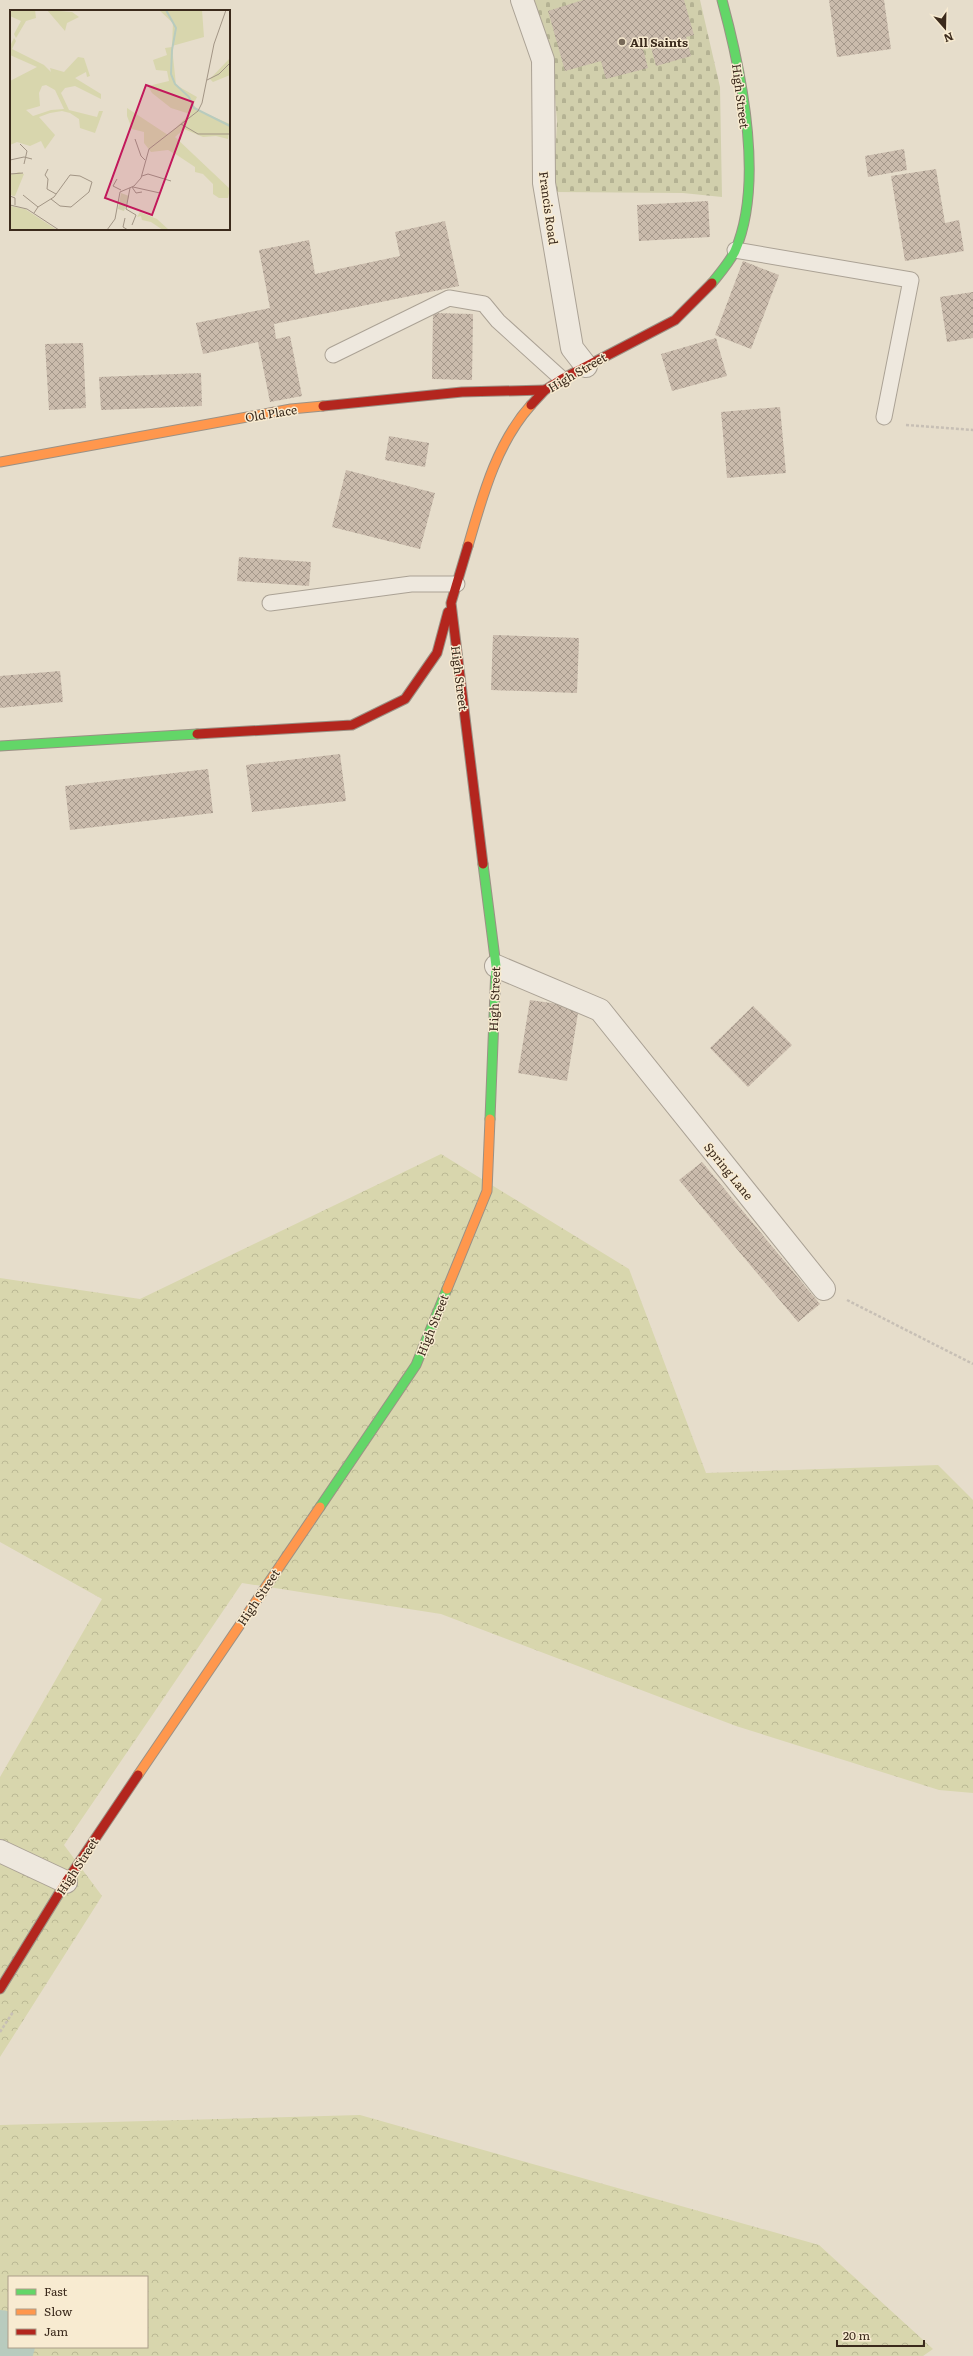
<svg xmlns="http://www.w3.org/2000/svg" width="973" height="2356" viewBox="0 0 973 2356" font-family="Literata,serif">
<defs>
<pattern id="forest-crowns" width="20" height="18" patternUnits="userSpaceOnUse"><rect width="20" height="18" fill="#d8d6ad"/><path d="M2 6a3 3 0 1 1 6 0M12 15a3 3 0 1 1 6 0" fill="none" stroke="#bab894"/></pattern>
<pattern id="cemetery-stones" width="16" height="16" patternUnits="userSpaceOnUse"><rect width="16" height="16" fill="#d1cfac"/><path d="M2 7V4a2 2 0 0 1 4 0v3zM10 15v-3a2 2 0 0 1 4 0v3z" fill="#b4b293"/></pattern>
<pattern id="building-cross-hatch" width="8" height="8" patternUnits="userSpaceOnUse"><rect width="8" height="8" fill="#cabbac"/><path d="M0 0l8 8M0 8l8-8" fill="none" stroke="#a5988b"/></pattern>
</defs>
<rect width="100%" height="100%" fill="#e6ddcb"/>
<!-- forest -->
<g fill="url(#forest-crowns)" fill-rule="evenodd">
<polygon points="441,1154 629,1269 706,1473 938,1465 973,1500 973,1793 939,1790 736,1726 441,1614 242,1583 64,1845 102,1896 0,2057 0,1777 102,1599 0,1542 0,1278 140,1299"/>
<path d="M360 2115 819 2245 933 2349 923 2356H0V2125ZM9 2277H147V2347H9Z"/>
</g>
<!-- cemetery -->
<polygon fill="url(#cemetery-stones)" points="534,0 700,0 720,87 722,197 683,193 553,192 557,122 552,60"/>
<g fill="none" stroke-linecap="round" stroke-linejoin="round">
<!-- river -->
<polyline stroke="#b8cbbe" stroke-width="52" points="0,2336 9,2345"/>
</g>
<!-- building -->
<g fill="url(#building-cross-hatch)">
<polygon points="583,0 684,0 694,35 686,37 691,56 656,66 651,47 643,49 648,68 606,79 601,61 565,71 548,11"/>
<polygon points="829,0 884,0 891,49 837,57"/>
<polygon points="904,149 907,170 868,177 865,156"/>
<polygon points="936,169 945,223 959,220 964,251 905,261 891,176"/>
<polygon points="708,201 710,237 639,241 637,205"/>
<polygon points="445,221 459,286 274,324 276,339 290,336 302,396 270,402 258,342 203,354 196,323 270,308 259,250 309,240 315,274 400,256 395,232"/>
<polygon points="743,261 779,275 751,349 715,335"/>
<polygon points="973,292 973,338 947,342 940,297"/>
<polygon points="433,313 473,314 472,380 432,379"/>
<polygon points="716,338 727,376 672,391 661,354"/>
<polygon points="83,343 86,408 49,410 45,344"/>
<polygon points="201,373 202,406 101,410 99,377"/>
<polygon points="780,407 786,473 727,478 721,412"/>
<polygon points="389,436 429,443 425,467 385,460"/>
<polygon points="346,470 435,493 420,549 332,527"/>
<polygon points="239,557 311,562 309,586 237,581"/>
<polygon points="493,635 579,638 577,693 491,690"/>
<polygon points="60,671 63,702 0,708 0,676"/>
<polygon points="340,754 346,801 252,812 246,765"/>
<polygon points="208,769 213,813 70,830 65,786"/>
<polygon points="530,1000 579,1007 567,1081 518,1073"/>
<polygon points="753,1006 792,1045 748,1087 710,1048"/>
<polygon points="702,1162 820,1304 798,1322 679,1180"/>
</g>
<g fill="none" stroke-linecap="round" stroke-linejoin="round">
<!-- lane casing -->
<g stroke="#aba295" stroke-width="17">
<g id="lane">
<polyline points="735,250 911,280 884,417"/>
<polyline points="333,355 449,298 484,304 498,321 562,379"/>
<polyline points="270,603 411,584 457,584"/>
</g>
</g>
<!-- street casing -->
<g stroke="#aba295" stroke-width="24">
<g id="street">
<polyline points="522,0 543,60 544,183 572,348 586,366"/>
<polyline points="496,966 600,1010 824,1289"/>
<polyline points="0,1851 66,1882"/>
</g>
</g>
<!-- fast casing -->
<g stroke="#9b9185" stroke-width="11">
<g id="fast">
<path d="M712 283C720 273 729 263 735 251 765 182 741 70 722 0"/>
<polyline points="0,746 197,734"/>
<polyline points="483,864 496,966 490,1119"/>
<polyline points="320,1507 416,1365 447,1289"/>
</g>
</g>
<!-- slow casing -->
<g stroke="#9b9185" stroke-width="11">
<g id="slow">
<polyline points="0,462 291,409 323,406"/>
<path d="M468 546C482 498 496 444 531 405"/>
<polyline points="447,1289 487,1191 490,1119"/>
<polyline points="138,1775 320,1507"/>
</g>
</g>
<!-- jam casing -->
<g stroke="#9b9185" stroke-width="11">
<g id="jam">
<polyline points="531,405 545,390 562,379 675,320 712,283"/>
<polyline points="323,406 462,392 545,390"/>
<polyline points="468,546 451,603 483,864"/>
<polyline points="197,734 352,725 405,699 437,653 448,612"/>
<polyline points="0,1989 66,1882 138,1775"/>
</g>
</g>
<!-- path -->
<g stroke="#c7bfb5" stroke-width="2.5" stroke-dasharray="3 2" stroke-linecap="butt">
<polyline points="906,425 973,430"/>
<polyline points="847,1300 973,1364"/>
<polyline points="0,2032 13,2012"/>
</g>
<!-- lane -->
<use href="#lane" stroke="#eee8de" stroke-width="15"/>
<!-- street -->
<use href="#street" stroke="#eee8de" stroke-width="22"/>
<!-- fast -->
<use href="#fast" stroke="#63d668" stroke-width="9"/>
<!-- slow -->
<use href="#slow" stroke="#ff974d" stroke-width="9"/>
<!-- jam -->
<use href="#jam" stroke="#b3261e" stroke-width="9"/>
</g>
<!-- markers -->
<circle fill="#776959" stroke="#f8ebd1" stroke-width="1.5" cx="622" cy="42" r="4"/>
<g text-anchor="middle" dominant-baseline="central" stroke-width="3" stroke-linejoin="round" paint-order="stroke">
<!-- poi labels -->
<g font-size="12" font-weight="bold" fill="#3b2a1c" stroke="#f8ebd1" text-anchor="start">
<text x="630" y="42">All Saints</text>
</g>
<!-- street labels -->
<g font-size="12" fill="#3b2a1c" stroke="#f8ebd1">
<text transform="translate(741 96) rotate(83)">High Street</text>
<text transform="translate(549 208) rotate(82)">Francis Road</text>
<text transform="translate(577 372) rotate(-30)">High Street</text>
<text transform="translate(271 413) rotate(-9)">Old Place</text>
<text transform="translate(460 678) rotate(83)">High Street</text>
<text transform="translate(494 999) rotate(-88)">High Street</text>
<text transform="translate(729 1171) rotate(51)">Spring Lane</text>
<text transform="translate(432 1325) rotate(-68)">High Street</text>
<text transform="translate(258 1597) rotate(-56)">High Street</text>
<text transform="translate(77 1866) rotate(-57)">High Street</text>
</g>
</g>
<!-- overview -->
<g transform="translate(10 10)">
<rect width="220" height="220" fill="#e6ddcb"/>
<path d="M9 162 14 164 5 186H3L0 184V165Z" fill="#d8d6ad"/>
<path d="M0 0H25L26 8 16 11 6 28 4 24 11 11 0 6ZM37 0 62 2 69 7 57 13 55 21ZM149 0H192L194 27 162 36 163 13ZM4 28 6 31 2 39 34 55 41 62 40 58 54 62 68 47 74 48 80 66 77 67 76 62 65 68 91 84V89L65 76 55 78 51 83 59 100 87 107 89 101H93L85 123 70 118 69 109 60 103 52 101 40 103 29 107 45 125 35 139 31 131 20 136 7 132 0 135V71L27 57 0 45V36ZM36 75 45 80 54 99 41 100 23 106 16 100 30 96 29 83 32 76ZM162 37 166 75 187 87 183 95 190 101 220 114 218 129 206 126 193 127 174 119 165 127 220 179 218 188H209L203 184V174L193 164 185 162V157L167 145 158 140 141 142 134 133V122L122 119 117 106V98L158 125 180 104 161 98 142 83 138 76 159 71 157 61 146 60 143 50 157 45 155 38ZM220 48V65L203 72 200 69ZM0 196 15 199 47 220H0ZM130 202 147 209 159 220H153L141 212 132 210 131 206 127 207Z" fill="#d8d6ad" fill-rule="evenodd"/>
<path d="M111 183 119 186 114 201 108 199Z" fill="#d1cfac"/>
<path d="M29 210 35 214 39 220H16L21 212Z" fill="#d8d6ad"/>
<path fill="none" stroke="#b8cbbe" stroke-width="2" d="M156 0 166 18 162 40 161 64 165 74 179 87 184 98 220 116"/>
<path fill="none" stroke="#a29585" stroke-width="1" d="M197 70 209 64 220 53M171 114 188 124H220M125 129 131 146 135 150M10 134 17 141 14 154M0 150 14 147 22 149M38 159 35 165 38 169 37 179 46 184M0 164 13 163M132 166 138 164 161 171M107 169 103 176 111 180M122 177 126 183 132 182M123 177 150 183 152 178M120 178 116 199 126 205 122 215M13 185 28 197M0 186 5 188V195M0 195 17 199 49 220M24 203 28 197 44 187 60 165 70 166 82 172 79 182 61 197 50 196 41 189M115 208 113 217 118 220M97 220 105 209 110 182 124 176 131 168 139 139 188 101 192 93 204 34 216 0"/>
<path fill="#c2185b" fill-opacity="0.15" stroke="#c2185b" stroke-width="2" d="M136 75 183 92 142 205 95 188Z"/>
<rect width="220" height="220" fill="none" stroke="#3b2a1c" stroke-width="2"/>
</g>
<!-- legend -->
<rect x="8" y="2276" width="140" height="72" fill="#f8ebd1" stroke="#ac9e89"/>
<rect x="16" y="2289" width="20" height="6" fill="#63d668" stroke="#ac9e89"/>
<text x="44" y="2296" font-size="12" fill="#3b2a1c">Fast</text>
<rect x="16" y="2309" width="20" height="6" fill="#ff974d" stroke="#ac9e89"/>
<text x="44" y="2316" font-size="12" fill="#3b2a1c">Slow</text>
<rect x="16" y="2329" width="20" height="6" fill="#b3261e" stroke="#ac9e89"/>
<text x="44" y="2336" font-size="12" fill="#3b2a1c">Jam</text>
<!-- north arrow -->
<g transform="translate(945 28) rotate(160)" stroke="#f8ebd1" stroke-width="3" paint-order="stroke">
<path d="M0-3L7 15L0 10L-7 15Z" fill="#3b2a1c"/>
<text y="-6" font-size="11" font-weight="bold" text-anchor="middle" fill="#3b2a1c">N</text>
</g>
<!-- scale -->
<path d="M837 2340v6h87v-6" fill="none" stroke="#3b2a1c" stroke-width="2"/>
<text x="843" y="2340" font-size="12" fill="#3b2a1c" stroke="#f8ebd1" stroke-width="3" paint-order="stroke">20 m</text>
</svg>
